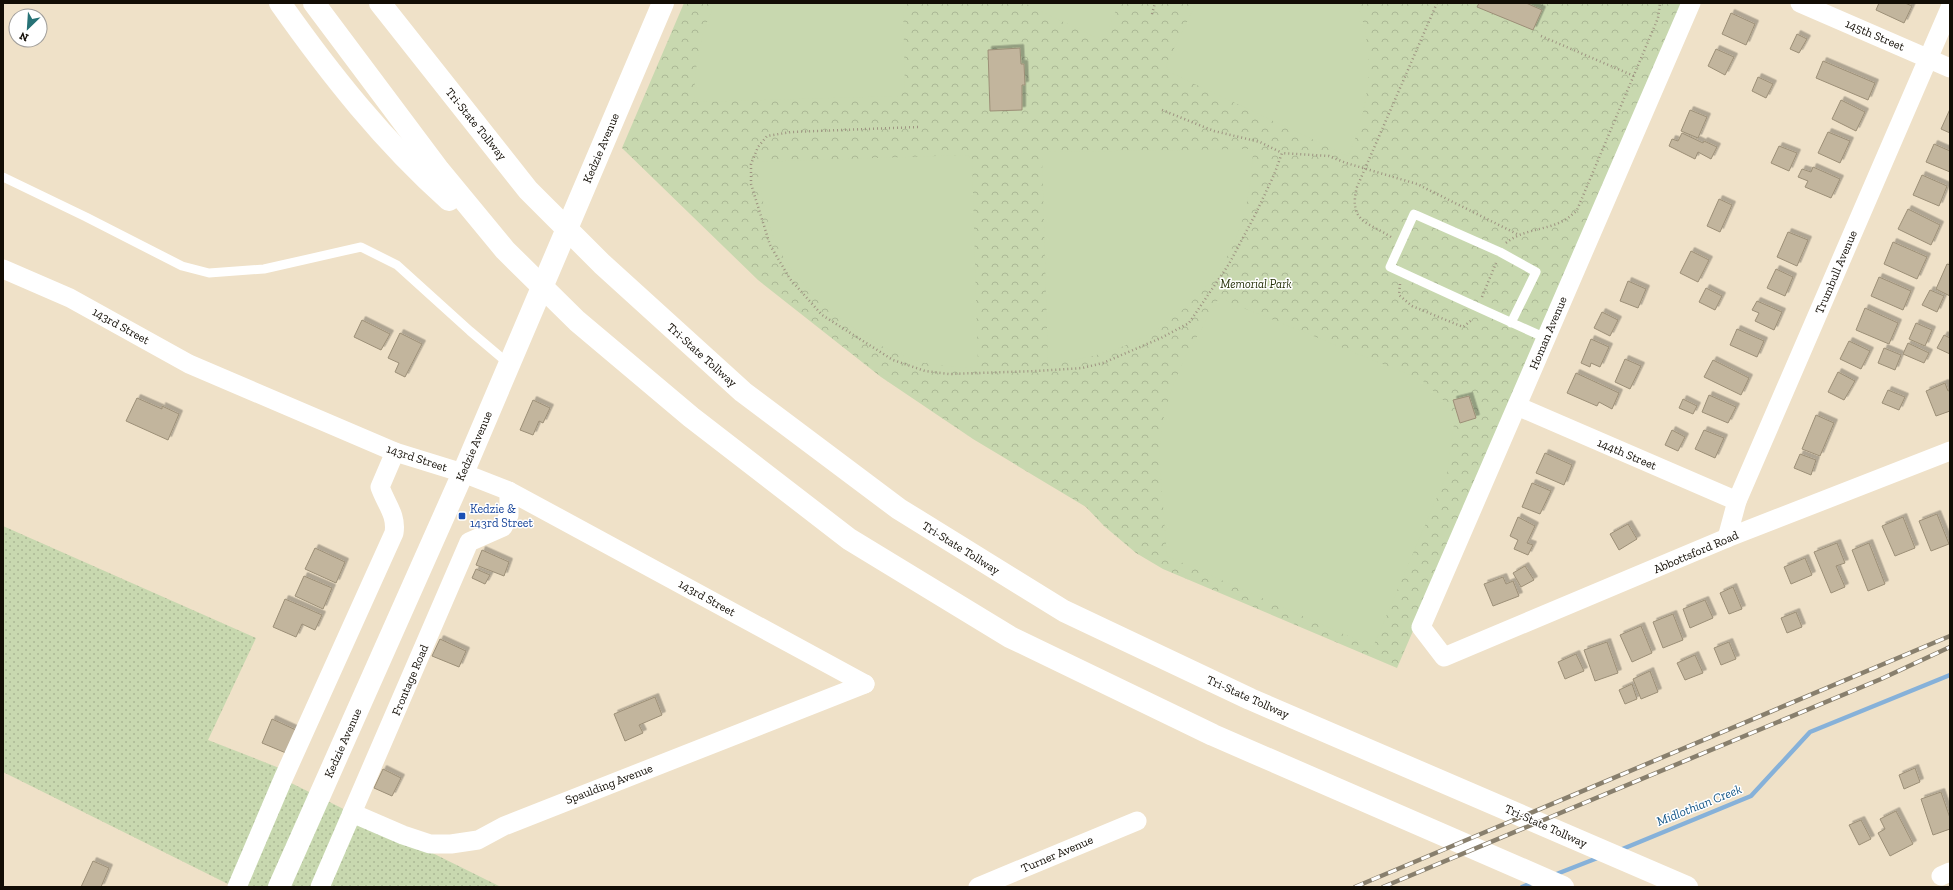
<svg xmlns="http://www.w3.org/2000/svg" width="1953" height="890" viewBox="0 0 1953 890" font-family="'Zilla Slab',serif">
<defs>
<pattern id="grass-dots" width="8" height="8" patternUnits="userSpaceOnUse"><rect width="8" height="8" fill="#c8d8af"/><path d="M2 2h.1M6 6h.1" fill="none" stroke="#abb895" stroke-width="1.8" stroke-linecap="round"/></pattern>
<pattern id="park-crowns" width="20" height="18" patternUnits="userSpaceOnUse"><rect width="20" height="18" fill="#c8d8af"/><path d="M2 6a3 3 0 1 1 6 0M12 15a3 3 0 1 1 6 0" fill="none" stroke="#abb895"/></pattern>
<filter id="shadow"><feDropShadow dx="3.5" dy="-3.5" stdDeviation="0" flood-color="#0004"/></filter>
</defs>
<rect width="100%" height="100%" fill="#efe1c8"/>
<!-- grass -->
<polygon fill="url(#grass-dots)" points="3,526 256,638 208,740 287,771 283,779 501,887 234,887 3,772"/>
<!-- park -->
<polygon fill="url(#park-crowns)" points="684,3 1684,3 1397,668 1163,569 1136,553 1104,526 1086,507 973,439 881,377 758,280 622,148"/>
<!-- pitch -->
<g fill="#c8d8af">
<path d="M715 3H903L905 90 900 96 694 102C695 63 699 38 715 3Z"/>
<polygon points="1024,3 1119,3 1107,32 1103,37 1097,38"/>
<path d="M1196 3H1357C1376 52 1370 109 1348 156L1169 72 1166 65Z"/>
<path d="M1253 149C1252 181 1247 212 1235 241 1212 293 1161 336 1107 352 1088 358 1068 361 1048 363L1042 157 1047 152Z"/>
<path d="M967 155 972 159 978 367C917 369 884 352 838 316 817 299 797 279 783 256 766 228 761 194 757 162Z"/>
<polygon points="1219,298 1422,380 1446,403 1454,424 1447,474 1373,647 1167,556 1159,454 1162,424 1171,391 1183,361"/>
</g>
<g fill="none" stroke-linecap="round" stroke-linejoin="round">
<!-- stream -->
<g stroke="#86b1d9" stroke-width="4.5">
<polyline points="1620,850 1751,796 1810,732 1950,675"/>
<polyline points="1554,875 1600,857"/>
<polyline points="1522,887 1534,882"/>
</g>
</g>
<!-- building -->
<g fill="#c2b59d" stroke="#9c8f77" filter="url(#shadow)">
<polygon points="1479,3 1526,3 1542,10 1533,30 1477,7"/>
<polygon points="1879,3 1905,3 1912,6 1904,23 1876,10"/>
<polygon points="1731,13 1755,24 1746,45 1722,34"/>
<polygon points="1797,34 1807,39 1799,53 1790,49"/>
<polygon points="1020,48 1021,64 1024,64 1025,85 1022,85 1022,110 990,111 988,50"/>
<polygon points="1716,49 1734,57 1725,75 1708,66"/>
<polygon points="1823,61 1875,83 1868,100 1816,78"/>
<polygon points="1758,77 1773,84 1766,98 1752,91"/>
<polygon points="1841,100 1865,112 1856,131 1832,119"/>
<polygon points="1950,109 1950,133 1941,129"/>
<polygon points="1690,110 1707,117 1698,138 1681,131"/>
<polygon points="1828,132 1850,141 1840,163 1818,153"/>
<polygon points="1682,133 1703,143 1704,141 1717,147 1711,159 1698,152 1695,159 1669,146 1672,139 1678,141"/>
<polygon points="1934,144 1950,151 1950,172 1926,162"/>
<polygon points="1779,146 1797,153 1789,171 1771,163"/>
<polygon points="1813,167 1840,179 1831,198 1805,187 1808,181 1798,177 1802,169 1811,172"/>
<polygon points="1922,175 1947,186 1939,206 1913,195"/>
<polygon points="1719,199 1732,205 1720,232 1707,226"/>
<polygon points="1908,209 1940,225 1931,245 1898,229"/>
<polygon points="1788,232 1808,240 1797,266 1777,257"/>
<polygon points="1893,242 1927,257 1917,279 1884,264"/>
<polygon points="1691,251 1709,260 1698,282 1680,273"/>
<polygon points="1947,264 1950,265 1950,296 1936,289"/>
<polygon points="1776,269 1793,277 1785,296 1767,288"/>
<polygon points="1879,277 1911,291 1903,310 1871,296"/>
<polygon points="1628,281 1646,289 1638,308 1620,301"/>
<polygon points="1706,288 1722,296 1715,310 1699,302"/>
<polygon points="1930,290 1944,296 1937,312 1922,305"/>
<polygon points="1757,301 1782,312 1774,330 1755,321 1759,313 1752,310"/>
<polygon points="1865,308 1898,323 1889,344 1856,330"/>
<polygon points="1602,312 1618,320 1610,336 1594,328"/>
<polygon points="362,320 390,334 381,350 354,337"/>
<polygon points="1916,323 1932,330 1925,346 1909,339"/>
<polygon points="1737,329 1764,341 1757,357 1730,345"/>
<polygon points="400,333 422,344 405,377 395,372 399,363 388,358"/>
<polygon points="1944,335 1950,338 1950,354 1937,348"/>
<polygon points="1591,339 1609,347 1600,367 1591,363 1590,367 1581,363"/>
<polygon points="1849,341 1870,351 1861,369 1840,359"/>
<polygon points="1908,343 1929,353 1924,363 1903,354"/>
<polygon points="1884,348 1901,355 1895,370 1878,363"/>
<polygon points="1625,359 1641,366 1630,389 1615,382"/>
<polygon points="1713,360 1749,378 1741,395 1704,377"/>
<polygon points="1838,372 1855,381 1844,400 1828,392"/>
<polygon points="1576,373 1619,393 1612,409 1599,402 1597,406 1567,393"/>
<polygon points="1945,383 1948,391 1950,390 1950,411 1936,416 1926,391"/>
<polygon points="1888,390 1905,397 1899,410 1882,403"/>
<polygon points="1709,395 1736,407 1728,423 1702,412"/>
<polygon points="1469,396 1476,418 1460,423 1453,400"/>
<polygon points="137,398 162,409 162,406 179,414 168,440 126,421"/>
<polygon points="1683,399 1697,406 1693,414 1679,408"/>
<polygon points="533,400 550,408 543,423 539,421 533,435 520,430"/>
<polygon points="1816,415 1834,423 1820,456 1802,449"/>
<polygon points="1672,430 1685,437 1678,451 1665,445"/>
<polygon points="1704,430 1724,438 1715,458 1695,449"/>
<polygon points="1545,453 1572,465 1564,485 1536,473"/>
<polygon points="1800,454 1816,460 1811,475 1794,468"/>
<polygon points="1532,483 1551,491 1540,514 1522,507"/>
<polygon points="1937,514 1949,544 1931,551 1919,521"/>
<polygon points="1518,517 1535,526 1527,543 1533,545 1528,555 1514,549 1518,540 1510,536"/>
<polygon points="1903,517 1915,548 1895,556 1882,526"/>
<polygon points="1628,524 1637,539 1619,550 1610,534"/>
<polygon points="1837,543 1845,563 1836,566 1845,587 1831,593 1814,552"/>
<polygon points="1869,543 1885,584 1868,591 1852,550"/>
<polygon points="315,548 345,562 336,583 305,569"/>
<polygon points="482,550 509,562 504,576 476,565"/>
<polygon points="1805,558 1812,575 1791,584 1784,567"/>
<polygon points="1525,566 1534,580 1521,587 1513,573"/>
<polygon points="476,569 490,575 485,584 472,578"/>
<polygon points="304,576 332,588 323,609 295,596"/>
<polygon points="1503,577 1506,584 1513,581 1519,596 1493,606 1484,584"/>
<polygon points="1733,587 1742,609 1729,614 1720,593"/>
<polygon points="285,599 322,615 315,630 302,624 296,637 273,627"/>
<polygon points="1705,600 1713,618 1690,628 1683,609"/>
<polygon points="1796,612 1802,627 1787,633 1781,618"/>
<polygon points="1673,614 1683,640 1663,648 1653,622"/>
<polygon points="1641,626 1652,653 1632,662 1620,635"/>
<polygon points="440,639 466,651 459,667 432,656"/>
<polygon points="1607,642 1618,673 1595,681 1584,650"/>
<polygon points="1729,642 1736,659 1721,665 1714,648"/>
<polygon points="1576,654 1584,671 1565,679 1558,662"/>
<polygon points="1695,655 1703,673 1685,680 1677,663"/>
<polygon points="1650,671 1658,692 1641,699 1633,679"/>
<polygon points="1632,684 1637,699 1625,704 1619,690"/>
<polygon points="655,697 662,715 639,725 643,733 625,741 614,714"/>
<polygon points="272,719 296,730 286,753 262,743"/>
<polygon points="1915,768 1920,782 1904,789 1899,775"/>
<polygon points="383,769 401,778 392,796 374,788"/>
<polygon points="1941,792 1950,818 1950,829 1933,835 1921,799"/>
<polygon points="1896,811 1913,844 1890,856 1878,833 1885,829 1880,819"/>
<polygon points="1861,820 1871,839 1859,845 1849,825"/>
<polygon points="93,861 109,868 101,887 81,887"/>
</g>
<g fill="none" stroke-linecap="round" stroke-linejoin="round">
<!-- path -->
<g stroke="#9e9381" stroke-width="2.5" stroke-dasharray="1 3" stroke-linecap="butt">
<polyline points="1152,14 1155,3"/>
<polyline points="1541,36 1634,76"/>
<polyline points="1162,110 1214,131 1260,142 1282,153"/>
<polyline points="918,127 791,132 767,136 758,147 751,164 751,184 770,245 790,279 822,315 893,360 925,371 949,374 1037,371 1082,368 1103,363 1161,338 1189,323 1229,264 1255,215 1274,175 1282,153 1329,156 1346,163 1417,184 1519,235"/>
<path d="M1391 237C1368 222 1348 222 1357 187L1437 3"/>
<path d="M1506 243C1528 225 1556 233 1577 210L1658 18 1660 3"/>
<polyline points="1400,284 1399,295 1412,306 1463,327 1473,319"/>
<polyline points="1482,297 1496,263"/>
</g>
<!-- lane -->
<g stroke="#fff" stroke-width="9">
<polyline points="3,177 86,217 182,266 209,273 264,269 361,247 397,265 470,331 509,364"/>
<path d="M1511 323 1536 272 1500 252 1414 214 1390 267C1442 291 1494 315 1546 338"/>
</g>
<!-- street -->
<g stroke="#fff" stroke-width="19">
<polyline points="1691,3 1421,627 1444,657 1727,538 1950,451"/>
<polyline points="1800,3 1950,68"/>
<polyline points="3,269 70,298 189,364 395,452 463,473 509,491 865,684"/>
<polyline points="1517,406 1737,501"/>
<polyline points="1727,538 1737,501 1950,8"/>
<polyline points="352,813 403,835 430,844 451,844 478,840 504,826 865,684"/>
<polyline points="1941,876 1950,872"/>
<path d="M237 887 283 779 394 533C397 515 386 504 380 487L395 452"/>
<polyline points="320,887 469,542 503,527 509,515 509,491"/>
<polyline points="978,887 1137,821"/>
</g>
<!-- secondary -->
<polyline stroke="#fff" stroke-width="22" points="279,887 463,473 663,3"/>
<!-- highway -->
<g stroke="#fff" stroke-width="22">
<path d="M280 3C330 74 384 142 449 200"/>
<polyline points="314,3 439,170 505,250 577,321 691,417 849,539 1010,637 1213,735 1563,887"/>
<polyline points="380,3 528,190 602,264 743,392 899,509 1064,611 1250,699 1687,887"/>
</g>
<!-- rail casing -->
<g stroke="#887f6d" stroke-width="4.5">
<g id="rail">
<polyline points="1355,887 1950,636"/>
<polyline points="1383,887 1881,679 1950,647"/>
</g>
</g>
<!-- rail -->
<use href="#rail" stroke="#fff" stroke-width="3" stroke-dasharray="9" stroke-linecap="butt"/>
</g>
<!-- markers -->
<rect fill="#1a4fb4" stroke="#fff" stroke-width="1.5" x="458" y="512" width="8" height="8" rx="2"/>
<g text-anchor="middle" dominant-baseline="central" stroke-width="3" stroke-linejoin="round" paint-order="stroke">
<!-- street labels -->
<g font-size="12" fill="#120d05" stroke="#fff">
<text transform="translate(1875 35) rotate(23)">145th Street</text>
<text transform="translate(476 124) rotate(51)">Tri-State Tollway</text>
<text transform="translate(601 148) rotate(-67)">Kedzie Avenue</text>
<text transform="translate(1836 272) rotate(-67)">Trumbull Avenue</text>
<text transform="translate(121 326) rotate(29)">143rd Street</text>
<text transform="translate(1548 333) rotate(-67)">Homan Avenue</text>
<text transform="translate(702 355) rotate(42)">Tri-State Tollway</text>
<text transform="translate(474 446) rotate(-67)">Kedzie Avenue</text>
<text transform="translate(1627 454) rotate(23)">144th Street</text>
<text transform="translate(417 458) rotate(18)">143rd Street</text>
<text transform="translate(961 548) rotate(32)">Tri-State Tollway</text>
<text transform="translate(1696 552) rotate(-23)">Abbottsford Road</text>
<text transform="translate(707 598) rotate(29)">143rd Street</text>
<text transform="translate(410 680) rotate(-67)">Frontage Road</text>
<text transform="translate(1248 697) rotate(24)">Tri-State Tollway</text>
<text transform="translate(343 743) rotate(-66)">Kedzie Avenue</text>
<text transform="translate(609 784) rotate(-21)">Spaulding Avenue</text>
<text transform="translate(1546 826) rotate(24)">Tri-State Tollway</text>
<text transform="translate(1057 854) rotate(-23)">Turner Avenue</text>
</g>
<!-- park labels -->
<g font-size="12" font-style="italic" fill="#242f07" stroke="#fff">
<text x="1256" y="284">Memorial Park</text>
</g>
<!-- transit labels -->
<g font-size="12" fill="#164399" stroke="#fff" text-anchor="start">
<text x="470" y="509">Kedzie &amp;<tspan x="470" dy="14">143rd Street</tspan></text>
</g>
<!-- water labels -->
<g font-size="13" font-style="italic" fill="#135587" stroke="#fff">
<text transform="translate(1699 805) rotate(-22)">Midlothian Creek</text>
</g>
</g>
<!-- border -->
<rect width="1953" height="890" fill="none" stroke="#120d05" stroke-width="8"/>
<!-- north arrow -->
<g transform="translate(28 28) rotate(205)"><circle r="19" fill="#ffffff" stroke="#a09e9b"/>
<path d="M0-3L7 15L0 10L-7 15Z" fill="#277276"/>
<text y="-6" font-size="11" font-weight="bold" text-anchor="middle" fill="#120d05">N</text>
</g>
</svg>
